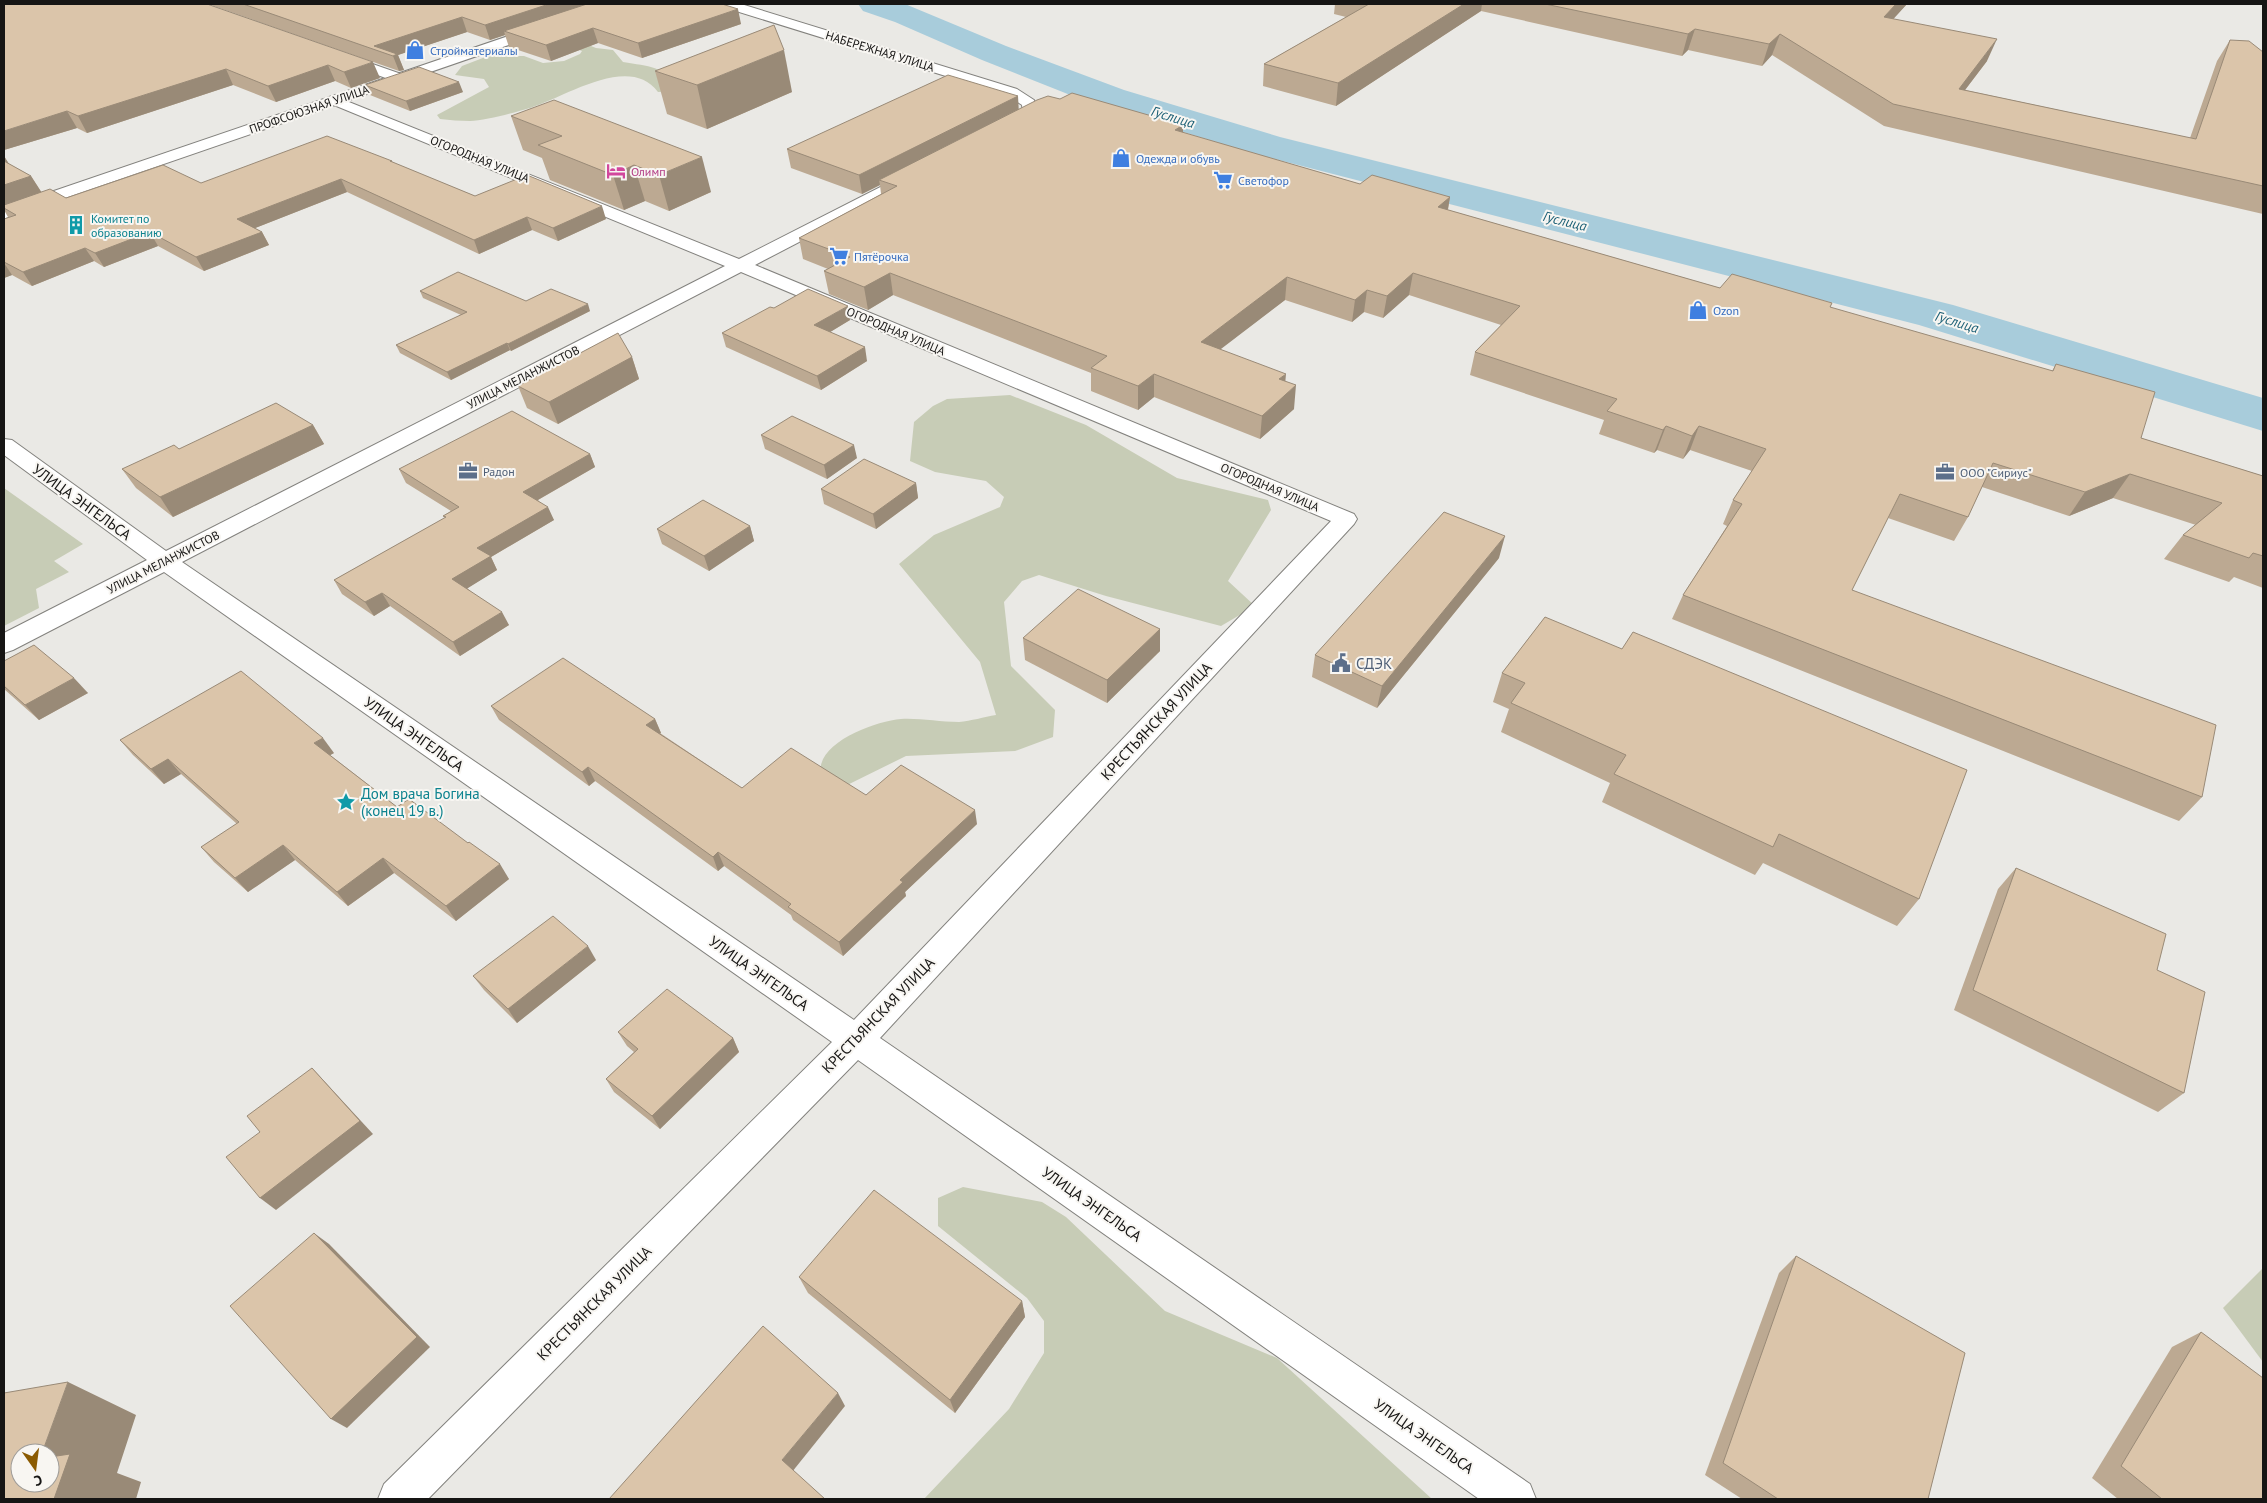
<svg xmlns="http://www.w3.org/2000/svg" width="2267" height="1503" viewBox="0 0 2267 1503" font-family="'PT Sans',sans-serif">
<rect width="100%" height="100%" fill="#eae9e5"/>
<!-- green -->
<g fill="#c7ccb6">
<path d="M573 39 596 48 613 50 623 62C649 67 665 64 675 91L658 92C629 53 564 98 530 108 516 112 485 121 470 121 460 121 450 120 440 119L437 115 489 87 484 79 455 75 462 66 488 56H524L543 63 564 61 580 54 582 51 557 42Z"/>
<path d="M1010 395 1086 425 1177 478 1268 500 1271 510 1228 581 1255 606 1221 626 1106 596 1039 575 1022 581 1004 602 1011 666 1055 710 1053 737 1015 751 906 756 831 793C825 785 819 776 821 765 827 739 877 721 901 719 920 718 939 722 959 722 971 721 984 717 996 715L980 662 899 564 934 535 1000 507 1004 497 986 481 935 472 910 461 914 422 933 406 947 399Z"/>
<polygon points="4,488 83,544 54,561 69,572 36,589 39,608 4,626"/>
<polygon points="963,1187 1042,1202 1066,1217 1165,1311 1277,1358 1432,1499 924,1499 1009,1409 1044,1353 1044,1321 1027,1298 938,1226 938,1198"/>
<polygon points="2263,1268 2263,1362 2223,1308"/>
</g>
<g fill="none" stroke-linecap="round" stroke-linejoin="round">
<!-- river -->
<polygon fill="#a8ccdb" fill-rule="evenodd" points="858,4 905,4 1006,46 1124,90 1280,137 1953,305 2263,398 2263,431 1919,325 1252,153 1098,106 982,60 895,22 863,11"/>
<!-- minor casing -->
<g stroke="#83827e" stroke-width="2">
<g id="minor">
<polygon points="722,4 741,4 1017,89 1034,100 1038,116 1013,131 1003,131 1000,128 1003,125 1023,114 1022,105 1007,95 723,7"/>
<polygon points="341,53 404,75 406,78 404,81 394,81 336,60 334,57"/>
<path d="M334 96 739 259 908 173H920L922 176 920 179 755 265 1354 514 1357 519 1354 524 880 1038 1530 1484 1536 1499H1479L858 1060 428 1499H378L384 1484 832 1042 164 572 13 650 4 653V633L147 560 4 455V439L12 440 166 551 725 266 329 103 327 100 329 97ZM741 272 1331 521 854 1020 182 562Z"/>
</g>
</g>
<!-- major casing -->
<g stroke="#83827e" stroke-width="2">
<polygon id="major" points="602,4 620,4 619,7 4,219 4,208"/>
</g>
<!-- minor -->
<use href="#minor" fill="#fff" fill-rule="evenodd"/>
<!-- major -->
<use href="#major" fill="#fff" fill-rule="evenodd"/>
</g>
<!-- wall -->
<g fill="#bca992">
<polygon points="207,4 380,78 351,88 335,81 276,102 233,85 87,133 77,128 4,150"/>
<polygon points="208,4 722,4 741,24 642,58 598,43 551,61 509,47 505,35 490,40 467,32 398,55 404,70 399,71"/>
<polygon points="1335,4 1907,4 1893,19 1987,61 1965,90 2190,138 2217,61 2230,40 2263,52 2263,214 1884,126 1772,55 1762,66 1688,50 1682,56 1481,11 1336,106 1263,86 1264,64 1346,17 1334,14"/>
<polygon points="655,71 792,92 707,129 667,114"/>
<polygon points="365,85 463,92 410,111 370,95"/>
<polygon points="1018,96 1018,109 1183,133 1360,184 1450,197 1448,210 1720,288 1832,303 1830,308 2052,371 2056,364 2141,438 2263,476 2263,588 2234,577 2229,582 2164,559 2183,535 2196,525 2113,498 2069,516 1982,487 1968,517 1954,541 1888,518 1852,590 2202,797 2179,821 1672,619 1683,595 1727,526 1723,524 1733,500 1752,471 1690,450 1683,459 1657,450 1654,453 1599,434 1604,420 1470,375 1475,352 1501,325 1409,295 1383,318 1364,312 1352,322 1285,300 1220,349 1285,381 1294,409 1260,439 1154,397 1138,410 1091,391 1091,373 893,295 868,310 829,294 824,271 828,269 803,259 799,238 881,194 880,185 862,194 791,168 787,149"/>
<polygon points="511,116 711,192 669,211 645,201 624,210 550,180 542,158 523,150"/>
<polygon points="4,156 9,164 31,176 41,192 66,198 201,183 392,161 393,163 475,196 606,219 558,241 532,230 479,254 347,192 255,228 262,232 269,245 204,271 158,246 104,267 94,261 32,286 12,275 4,278 4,219 8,217 4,210"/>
<polygon points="420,291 526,301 590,311 511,351 510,350 451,380 400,353 396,345 461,315 423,298"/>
<polygon points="774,308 850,320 830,332 867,361 821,390 726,347 722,333"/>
<polygon points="632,357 639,379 558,424 527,408 518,386"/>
<polygon points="313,425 324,444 173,517 136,488 122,469 179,449"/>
<polygon points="761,435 857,458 827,479 765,449"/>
<polygon points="590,454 595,467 538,500 554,520 491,557 497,570 467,588 509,625 460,656 390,606 374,616 342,594 334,580 445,518 443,516 451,511 406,483 399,469"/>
<polygon points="916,483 918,498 876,529 824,504 821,489"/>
<polygon points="750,526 754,541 709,571 662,544 657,529"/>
<polygon points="1499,558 1377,708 1312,677 1315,655"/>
<polygon points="1545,617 1919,899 1897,926 1763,863 1755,875 1602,802 1610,783 1501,732 1509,709 1493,702 1502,673"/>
<polygon points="1160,629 1160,651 1107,703 1025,660 1023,638"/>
<polygon points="4,661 88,693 39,720 4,689"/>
<polygon points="491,706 655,719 661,733 660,733 742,788 866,795 977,824 905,892 906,896 843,956 793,920 791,915 724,866 718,871 595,781 589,786 499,720"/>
<polygon points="120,740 334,753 330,755 397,807 509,879 456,921 394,873 348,906 295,860 248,892 214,862 201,847 237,824 181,774 164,784 133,755"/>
<polygon points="2016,868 2157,970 2184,1093 2158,1112 1954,1010 1998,889"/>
<polygon points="596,960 517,1023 484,990 473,976"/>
<polygon points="618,1032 733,1038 739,1052 660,1129 614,1092 606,1079 634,1052 627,1046"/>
<polygon points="1796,1256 1928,1499 1742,1499 1705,1475 1779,1273"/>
<polygon points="799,1277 1022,1301 1025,1317 955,1413 808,1293"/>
<polygon points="2201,1332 2263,1499 2118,1499 2092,1478 2172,1347"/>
</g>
<!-- shaded-wall -->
<g fill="#998a77">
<polygon points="549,4 597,4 504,31 505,35 490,40 485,25"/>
<polygon points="1464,4 1482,4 1481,11 1336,106 1338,83"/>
<polygon points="1896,4 1907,4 1876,38 1884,17"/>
<polygon points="738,9 741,24 642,58 638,43"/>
<polygon points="462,17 467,32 398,55 404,70 399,71 393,56 374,46"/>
<polygon points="593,28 598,43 551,61 546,45"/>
<polygon points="1695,29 1688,50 1682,56 1688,34"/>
<polygon points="1780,34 1772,55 1762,66 1769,44"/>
<polygon points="1997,39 1987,61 1949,111 1959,89"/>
<polygon points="784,50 792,92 707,129 697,85"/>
<polygon points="373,62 380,78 351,88 344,72"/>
<polygon points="328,65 335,81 276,102 268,86"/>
<polygon points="226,69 233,85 87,133 78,116"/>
<polygon points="459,82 463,92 410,111 406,101"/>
<polygon points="1018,96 1019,114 879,180 880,185 862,194 859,175"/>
<polygon points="67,111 77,128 4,150 4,131"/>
<polygon points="1183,125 1183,146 1175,130"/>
<polygon points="4,156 12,169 4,169"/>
<polygon points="702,157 711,192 669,211 659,175"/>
<polygon points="634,165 645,201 624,210 613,175"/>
<polygon points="31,176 42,193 4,206 4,185"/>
<polygon points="341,179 347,192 245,232 237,219"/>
<polygon points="1450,197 1446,219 1438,207"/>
<polygon points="602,206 606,219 558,241 553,228"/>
<polygon points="527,217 532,230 479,254 474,240"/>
<polygon points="150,232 158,246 104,267 95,253"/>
<polygon points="262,232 269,245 204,271 196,257"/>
<polygon points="85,248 94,261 32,286 23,272"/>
<polygon points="4,263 12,275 4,278"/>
<polygon points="890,273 893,295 868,310 864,287"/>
<polygon points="1413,273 1409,295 1383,318 1387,296"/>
<polygon points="1287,277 1285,300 1200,365 1201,342"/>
<polygon points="1367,290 1364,312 1352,322 1355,300"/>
<polygon points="588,304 590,311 511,351 508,344"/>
<polygon points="848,306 850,320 817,340 814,325"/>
<polygon points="507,343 510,350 451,380 447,372"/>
<polygon points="865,347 867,361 821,390 817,376"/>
<polygon points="632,357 639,379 558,424 549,402"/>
<polygon points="1154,374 1154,397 1138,410 1138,386"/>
<polygon points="1286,374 1284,396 1296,385 1294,409 1260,439 1262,416 1279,379"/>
<polygon points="313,425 324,444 173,517 160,497"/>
<polygon points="1666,426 1657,450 1654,453 1663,430"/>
<polygon points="1699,426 1690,450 1683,459 1692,436"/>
<polygon points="854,445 857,458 827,479 824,465"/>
<polygon points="590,454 595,467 529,505 523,492"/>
<polygon points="2130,474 2113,498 2069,516 2085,492"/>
<polygon points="916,483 918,498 876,529 873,514"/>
<polygon points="548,507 554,520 491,557 497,570 460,593 452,579 477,548"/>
<polygon points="750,526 754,541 709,571 704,556"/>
<polygon points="1505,536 1499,558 1377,708 1382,686"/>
<polygon points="382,593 390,606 374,616 365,602"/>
<polygon points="502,612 509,625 460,656 453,642"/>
<polygon points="1160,629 1160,651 1107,703 1107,680"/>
<polygon points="74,678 88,693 39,720 25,705"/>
<polygon points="655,719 661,733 652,739 646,725"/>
<polygon points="323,738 334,753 325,758 314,743"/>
<polygon points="168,759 181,774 164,784 151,769"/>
<polygon points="588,767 595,781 589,786 582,772"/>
<polygon points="975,810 977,824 905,892 906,896 843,956 839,942 900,880"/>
<polygon points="283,845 295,860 248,892 235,878"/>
<polygon points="718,852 724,866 718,871 713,857"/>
<polygon points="383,858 394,873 348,906 337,892"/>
<polygon points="500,864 509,879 456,921 446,906"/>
<polygon points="588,946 596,960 517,1023 508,1009"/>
<polygon points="733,1038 739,1052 660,1129 652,1116"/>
<polygon points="312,1068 325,1082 373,1134 276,1210 260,1198"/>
<polygon points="314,1233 329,1244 430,1347 347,1428 331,1419"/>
<polygon points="1022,1301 1025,1317 955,1413 950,1400"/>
<polygon points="68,1382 136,1415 117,1473 141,1482 136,1499 54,1499 50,1463 50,1453 42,1453"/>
<polygon points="838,1393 845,1406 792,1472 782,1460"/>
</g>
<!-- building -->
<g fill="#dbc5aa" stroke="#998a77">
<polygon points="4,4 207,4 373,62 344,72 328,65 268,86 226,69 78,116 67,111 4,131"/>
<polygon points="243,4 549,4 485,25 462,17 374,46 397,54 393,56"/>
<polygon points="587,4 722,4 738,9 638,43 593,28 546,45 504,31"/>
<polygon points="1369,4 1464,4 1338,83 1264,64"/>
<polygon points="1545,4 1896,4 1884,17 1997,39 1959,89 2196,139 2230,40 2249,41 2263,52 2263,186 1893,104 1780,34 1769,44 1695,29 1688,34"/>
<polygon points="774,25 784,50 697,85 655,71"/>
<polygon points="419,67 459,82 406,101 365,85"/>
<polygon points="948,75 1018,96 859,175 787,149"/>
<polygon points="1072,93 1183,125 1175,130 1360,184 1372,175 1450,197 1438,207 1720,288 1732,274 1832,303 1830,307 2053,371 2056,364 2155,392 2141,438 2263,476 2263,556 2253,553 2249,558 2183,535 2222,503 2130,474 2085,492 1993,463 1968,517 1900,494 1852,590 2216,725 2202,797 1683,595 1742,504 1733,500 1766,449 1699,426 1692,436 1666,426 1663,430 1607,411 1617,399 1475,352 1520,306 1413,273 1387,296 1367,290 1355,300 1287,277 1201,342 1286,374 1279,379 1296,385 1262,416 1154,374 1138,386 1091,368 1107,356 890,273 864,287 824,271 850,257 799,238 897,186 879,180 1037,100 1048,96 1060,99"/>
<polygon points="554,100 702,157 659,175 634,165 613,175 538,145 562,136 511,116"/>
<polygon points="327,136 392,161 390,161 475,196 527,175 602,206 553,228 527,217 474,240 341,179 237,219 262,232 196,257 150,232 95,253 85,248 23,272 4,262 4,219 16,215 4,208 4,205 50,189 66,198 163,165 201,183"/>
<polygon points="4,161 31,176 4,185"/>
<polygon points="458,272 526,301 551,289 588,304 508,344 507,343 447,372 396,345 467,312 420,291"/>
<polygon points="808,289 848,306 814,325 865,347 817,376 722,333 770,307 774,308"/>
<polygon points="618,333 632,357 549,402 518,386"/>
<polygon points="276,403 313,425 160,497 122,469 174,445 179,449"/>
<polygon points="512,411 590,454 523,492 548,507 477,548 491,556 452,579 502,612 453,642 382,593 365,602 334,580 446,517 443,516 459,507 399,469"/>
<polygon points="792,416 854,445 824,465 761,435"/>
<polygon points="864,459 916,483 873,514 821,489"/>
<polygon points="703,500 750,526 704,556 657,529"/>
<polygon points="1444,512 1505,536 1382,686 1315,655"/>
<polygon points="1078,589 1160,629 1107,680 1023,638"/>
<polygon points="1545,617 1622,649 1633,632 1967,770 1919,899 1779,834 1773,847 1614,774 1626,755 1511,703 1525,683 1502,673"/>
<polygon points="34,645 74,678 25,705 4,686 4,661"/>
<polygon points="563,658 655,719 646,725 742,788 791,748 866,795 901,765 975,810 900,880 903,882 839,942 788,907 791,904 718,852 713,857 588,767 582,772 491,706"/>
<polygon points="241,671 323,738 314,743 397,807 409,799 468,843 469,842 500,864 446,906 383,858 337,892 283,845 235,878 201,847 239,822 168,759 151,769 120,740"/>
<polygon points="2016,868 2166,934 2157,970 2205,992 2184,1093 1973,990"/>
<polygon points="553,916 588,946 508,1009 473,976"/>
<polygon points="667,989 733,1038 652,1116 606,1079 638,1049 618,1032"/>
<polygon points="312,1068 360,1121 260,1198 226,1157 260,1132 247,1116"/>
<polygon points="874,1190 1022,1301 950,1400 799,1277"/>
<polygon points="314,1233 417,1337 331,1419 230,1306"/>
<polygon points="1796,1256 1965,1353 1928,1499 1778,1499 1723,1463"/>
<polygon points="763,1326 838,1393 782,1460 825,1499 609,1499"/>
<polygon points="2201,1332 2263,1378 2263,1499 2162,1499 2121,1466"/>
<polygon points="68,1382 42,1453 20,1453 20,1483 50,1483 50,1457 70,1454 54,1499 4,1499 4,1393"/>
</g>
<!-- icons -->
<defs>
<g id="shop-bare" transform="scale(1.5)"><path d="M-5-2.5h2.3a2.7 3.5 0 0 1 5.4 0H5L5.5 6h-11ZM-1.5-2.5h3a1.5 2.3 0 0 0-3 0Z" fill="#3f7fe0" stroke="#f8f6f2" stroke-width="2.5" paint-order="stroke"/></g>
<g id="hotel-bare" transform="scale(1.5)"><path d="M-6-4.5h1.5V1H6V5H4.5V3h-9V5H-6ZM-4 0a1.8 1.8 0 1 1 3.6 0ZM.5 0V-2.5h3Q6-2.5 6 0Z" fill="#d1479c" stroke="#f8f6f2" stroke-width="2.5" paint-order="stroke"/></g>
<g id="supermarket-bare" transform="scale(1.5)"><path d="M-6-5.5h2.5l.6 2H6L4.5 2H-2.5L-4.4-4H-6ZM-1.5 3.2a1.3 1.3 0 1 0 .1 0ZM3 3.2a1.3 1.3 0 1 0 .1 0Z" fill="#3f7fe0" stroke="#f8f6f2" stroke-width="2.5" paint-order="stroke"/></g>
<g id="building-bare" transform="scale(1.5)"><path d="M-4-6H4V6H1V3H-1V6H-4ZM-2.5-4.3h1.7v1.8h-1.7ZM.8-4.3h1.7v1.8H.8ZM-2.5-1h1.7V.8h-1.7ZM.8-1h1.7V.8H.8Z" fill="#0f9aa8" stroke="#f8f6f2" stroke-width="2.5" paint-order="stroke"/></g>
<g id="office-bare" transform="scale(1.5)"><path d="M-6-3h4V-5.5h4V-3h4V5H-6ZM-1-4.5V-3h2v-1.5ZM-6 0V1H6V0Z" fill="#5c6f8a" stroke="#f8f6f2" stroke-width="2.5" paint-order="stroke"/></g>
<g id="civic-bare" transform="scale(1.5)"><path d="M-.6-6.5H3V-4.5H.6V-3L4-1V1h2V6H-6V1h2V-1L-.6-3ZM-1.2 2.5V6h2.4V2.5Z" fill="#5c6f8a" stroke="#f8f6f2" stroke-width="2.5" paint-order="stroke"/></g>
<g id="sight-bare" transform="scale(1.5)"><path d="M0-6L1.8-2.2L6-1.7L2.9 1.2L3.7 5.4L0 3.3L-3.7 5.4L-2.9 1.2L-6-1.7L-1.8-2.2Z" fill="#0f9aa8" stroke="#f8f6f2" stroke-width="2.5" paint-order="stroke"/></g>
</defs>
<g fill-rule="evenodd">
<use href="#shop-bare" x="415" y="50"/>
<use href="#shop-bare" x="1121" y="158"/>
<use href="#hotel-bare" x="616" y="171"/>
<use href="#supermarket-bare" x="1223" y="180"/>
<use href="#building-bare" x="76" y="225"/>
<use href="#supermarket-bare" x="839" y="256"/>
<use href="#shop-bare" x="1698" y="310"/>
<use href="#office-bare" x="468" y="471"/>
<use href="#office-bare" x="1945" y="472"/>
<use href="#civic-bare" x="1341" y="663"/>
<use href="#sight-bare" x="346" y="802"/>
</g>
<g text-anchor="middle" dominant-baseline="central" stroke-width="4" stroke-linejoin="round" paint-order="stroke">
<!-- far-shop labels -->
<g font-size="12" fill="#366cbe" stroke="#f8f6f2" text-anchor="start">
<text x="430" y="50">Стройматериалы</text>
<text x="1136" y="158">Одежда и обувь</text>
<text x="1238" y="180">Светофор</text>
<text x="854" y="256">Пятёрочка</text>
<text x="1713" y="310">Ozon</text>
</g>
<!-- far-street labels -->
<g font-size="12" fill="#161514" stroke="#f8f6f2">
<text transform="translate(880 51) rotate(17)">НАБЕРЕЖНАЯ УЛИЦА</text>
<text transform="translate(309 109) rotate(-19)">ПРОФСОЮЗНАЯ УЛИЦА</text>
<text transform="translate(480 159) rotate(22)">ОГОРОДНАЯ УЛИЦА</text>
<text transform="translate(896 331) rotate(23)">ОГОРОДНАЯ УЛИЦА</text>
<text transform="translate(523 377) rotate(-27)">УЛИЦА МЕЛАНЖИСТОВ</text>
<text transform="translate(1270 487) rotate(23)">ОГОРОДНАЯ УЛИЦА</text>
<text transform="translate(163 562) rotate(-27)">УЛИЦА МЕЛАНЖИСТОВ</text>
</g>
<!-- far-hotel labels -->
<g font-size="12" fill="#b23c85" stroke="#f8f6f2" text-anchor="start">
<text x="631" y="171">Олимп</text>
</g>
<!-- far-culture labels -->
<g font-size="12" fill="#0d838f" stroke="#f8f6f2" text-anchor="start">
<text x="91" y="218">Комитет по<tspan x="91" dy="14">образованию</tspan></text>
</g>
<!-- far-service labels -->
<g font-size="12" fill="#4e5e75" stroke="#f8f6f2" text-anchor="start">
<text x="483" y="471">Радон</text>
<text x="1960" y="472">ООО "Сириус"</text>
</g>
<!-- far-water labels -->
<g font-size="14" font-style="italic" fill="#1b5f75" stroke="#f8f6f2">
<text transform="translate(1173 117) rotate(17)">Гуслица</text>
<text transform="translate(1565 221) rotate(14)">Гуслица</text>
<text transform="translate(1957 322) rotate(17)">Гуслица</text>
</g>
<!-- street labels -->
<g font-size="15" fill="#161514" stroke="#f8f6f2">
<text transform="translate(82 502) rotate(36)">УЛИЦА ЭНГЕЛЬСА</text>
<text transform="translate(1156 721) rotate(-47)">КРЕСТЬЯНСКАЯ УЛИЦА</text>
<text transform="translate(414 734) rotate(35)">УЛИЦА ЭНГЕЛЬСА</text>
<text transform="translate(759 973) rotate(35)">УЛИЦА ЭНГЕЛЬСА</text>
<text transform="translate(878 1015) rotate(-46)">КРЕСТЬЯНСКАЯ УЛИЦА</text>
<text transform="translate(1092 1204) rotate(35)">УЛИЦА ЭНГЕЛЬСА</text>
<text transform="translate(594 1303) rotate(-45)">КРЕСТЬЯНСКАЯ УЛИЦА</text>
<text transform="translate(1424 1436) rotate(35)">УЛИЦА ЭНГЕЛЬСА</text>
</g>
<!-- service labels -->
<g font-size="15" fill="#4e5e75" stroke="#f8f6f2" text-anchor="start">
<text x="1356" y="663">СДЭК</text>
</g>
<!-- culture labels -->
<g font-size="15" fill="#0d838f" stroke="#f8f6f2" text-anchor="start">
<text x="361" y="793">Дом врача Богина<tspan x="361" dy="17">(конец 19 в.)</tspan></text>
</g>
</g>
<!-- border -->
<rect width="2267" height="1503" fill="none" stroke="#161514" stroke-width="10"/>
<!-- north arrow -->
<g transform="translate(35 1468) rotate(166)"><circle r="24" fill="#f8f6f2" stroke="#9e9c99"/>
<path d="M0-4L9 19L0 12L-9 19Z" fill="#8b5b02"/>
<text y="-8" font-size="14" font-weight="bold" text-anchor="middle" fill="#161514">С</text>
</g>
</svg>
